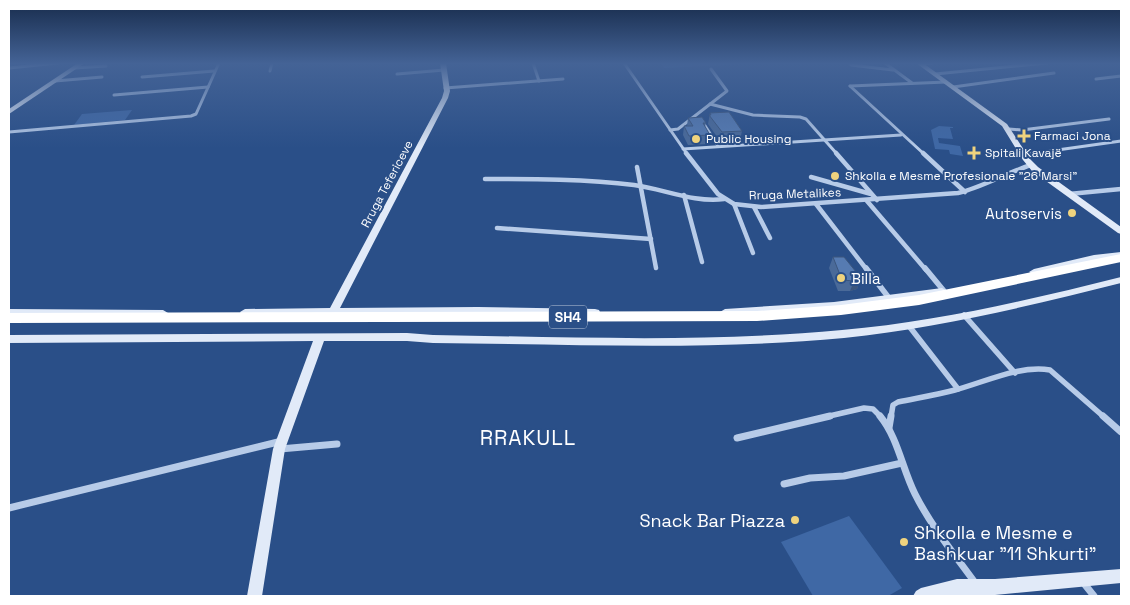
<svg xmlns="http://www.w3.org/2000/svg" width="1130" height="605" viewBox="0 0 1130 605" font-family="'Space Grotesk',sans-serif">
<rect width="100%" height="100%" fill="#2a4f88"/>
<!-- green -->
<g fill="#3f68a5">
<polygon points="661,63 772,63 664,68"/>
<polygon points="132,110 125,120 74,125 82,114"/>
<polygon points="939,126 953,127 953,128 950,128 953,139 938,138 939,143 960,146 963,156 950,154 949,150 935,149 931,130"/>
<polygon points="849,516 902,588 888,596 813,596 781,542"/>
</g>
<g fill="none" stroke-linecap="round" stroke-linejoin="round">
<!-- street-far3 -->
<g stroke="#b7cbe8" stroke-width="3">
<polyline points="533,63 539,81"/>
<polyline points="624,63 687,154"/>
<polyline points="885,63 912,83"/>
<polyline points="921,64 932,63"/>
<polyline points="851,65 893,70"/>
<polyline points="9,68 58,63"/>
<polyline points="74,68 106,66"/>
<polyline points="270,71 272,63"/>
<polyline points="397,74 444,70"/>
<polyline points="935,74 1047,63"/>
<polyline points="142,77 214,71"/>
<polyline points="1096,79 1121,76"/>
<polyline points="55,81 102,77"/>
<polyline points="850,86 924,154"/>
<polyline points="850,86 946,82"/>
<polyline points="953,87 1054,73"/>
<polyline points="445,88 563,79"/>
<polyline points="114,95 208,87"/>
<polyline points="710,104 753,115 800,117 806,119 837,154"/>
<polyline points="702,121 718,146"/>
<polyline points="1009,129 1022,130 1109,119"/>
<polyline points="670,130 678,129 727,91 711,69"/>
<polyline points="9,132 191,116 196,114 219,63"/>
<polyline points="683,149 901,135"/>
<polyline points="1022,152 1036,153 1121,141"/>
</g>
<!-- street-far2 -->
<g stroke="#b7cbe8" stroke-width="4.5">
<path d="M686 153 718 194 734 204 761 207 958 193C983 187 1006 173 1031 165"/>
<polyline points="836,153 877,200"/>
<polyline points="923,153 965,192"/>
<polyline points="1034,153 1037,153"/>
<polyline points="637,167 656,268"/>
<polyline points="811,177 871,194"/>
<path d="M485 179C532 179 587 179 634 185 664 189 694 203 724 199"/>
<polyline points="1069,194 1121,189"/>
<polyline points="684,195 702,262"/>
<polyline points="867,201 926,270"/>
<polyline points="734,204 753,253"/>
<polyline points="816,204 867,270"/>
<polyline points="754,207 770,238"/>
<polyline points="497,228 651,239"/>
</g>
<!-- street-far1 -->
<g stroke="#b7cbe8" stroke-width="5.5">
<polyline points="866,268 889,298"/>
<polyline points="925,268 944,291"/>
<polyline points="964,315 1015,373"/>
<polyline points="909,326 958,389"/>
<polyline points="825,417 864,408 873,409 881,417"/>
<path d="M891 417 893 405 898 402C917 398 936 395 955 390 985 382 1019 365 1050 370L1104 417"/>
</g>
<!-- street -->
<g stroke="#b7cbe8" stroke-width="7">
<path d="M880 416C898 438 902 468 915 494 931 526 955 555 976 584"/>
<polyline points="1103,416 1121,432"/>
<polyline points="889,428 891,416"/>
<polyline points="737,438 830,416"/>
<polyline points="280,449 337,444"/>
<polyline points="784,484 810,478 844,476 902,463"/>
<polyline points="9,508 282,441"/>
<polyline points="1082,581 1094,596"/>
</g>
<!-- secondary -->
<g fill="#e1eaf8" fill-rule="evenodd">
<polygon points="78,63 85,63 9,114 9,109"/>
<polygon points="440,63 446,63 450,91 448,98 340,308 478,307 595,309 599,310 600,312 599,314 241,314 240,312 245,309 330,308 442,98 444,91"/>
<polygon points="916,63 923,63 1007,124 1030,159 1038,167 1121,227 1121,234 1118,233 1032,171 1023,160 1002,126"/>
<polygon points="1121,252 1121,258 1094,261 1034,275 1029,272 1034,269 1094,255"/>
<path d="M1121 277V283C1030 306 938 328 844 338 708 351 570 344 433 343L407 341H324L285 449 262 596H247L273 449 313 341 9 343V335L407 333 433 335C569 337 706 343 842 330 937 322 1029 300 1121 277Z"/>
<polygon points="942,288 947,291 945,293 834,308 725,315 720,312 725,309 834,302"/>
<polygon points="9,309 163,310 168,313 163,316 9,315"/>
<polygon points="1121,569 1121,583 995,595 913,596 916,591 921,588 957,579 995,579"/>
</g>
<!-- highway -->
<polygon fill="#fff" fill-rule="evenodd" points="1121,254 1121,262 919,305 841,315 757,321 9,323 9,313 757,311 841,305 919,295"/>
</g>
<!-- wall -->
<g fill="#4a6a99">
<polygon points="710,113 742,131 740,140 720,141 708,124"/>
<polygon points="688,118 706,123 705,127 710,135 709,144 688,145 683,135 684,126 687,126"/>
<polygon points="833,257 861,278 857,289 850,291 838,291 829,268"/>
</g>
<!-- shaded-wall -->
<polygon fill="#3c567d" points="861,278 857,289 850,291 854,281"/>
<!-- building -->
<g fill="#567bb2" stroke="#3c567d">
<polygon points="729,112 742,131 722,132 709,115 711,115 710,113"/>
<polygon points="702,117 706,123 703,123 710,135 689,136 684,126 693,126 688,118"/>
<polygon points="833,257 844,257 861,278 854,281 842,280"/>
</g>
<!-- sky -->
<linearGradient id="sky" x2="0" y2="1"><stop stop-color="#172b4b"/><stop offset="0.43" stop-color="#446396"/><stop offset="1" stop-color="#446396" stop-opacity="0"/></linearGradient>
<rect width="1130" height="148" fill="url(#sky)"/>
<!-- markers -->
<g fill="#efd37e" stroke="#2a4f88" stroke-width="2">
<path d="M1021.5 128.5h5v5h5v5h-5v5h-5v-5h-5v-5h5z"/>
<circle cx="696" cy="139" r="5"/>
<path d="M971.5 145.5h5v5h5v5h-5v5h-5v-5h-5v-5h5z"/>
<circle cx="835" cy="176" r="5"/>
<circle cx="1072" cy="213" r="5"/>
<circle cx="841" cy="278" r="5"/>
<circle cx="795" cy="520" r="5"/>
<circle cx="904" cy="542" r="5"/>
</g>
<g text-anchor="middle" dominant-baseline="central" stroke-width="4" stroke-linejoin="round" paint-order="stroke">
<!-- far-poi labels -->
<g font-size="12" fill="#fff" stroke="#2a4f88" text-anchor="start">
<text x="1034" y="136">Farmaci Jona</text>
<text x="706" y="139">Public Housing</text>
<text x="985" y="153">Spitali Kavajë</text>
<text x="845" y="176">Shkolla e Mesme Profesionale "26 Marsi"</text>
</g>
<!-- far-street labels -->
<g font-size="12" fill="#fff" stroke="#2a4f88">
<text transform="translate(387 184) rotate(-62)">Rruga Tefericeve</text>
<text transform="translate(795 194) rotate(-2)">Rruga Metalikes</text>
</g>
<!-- shield labels -->
<rect fill="#2a4f88" stroke="#bfcadb" stroke-width="1" x="549" y="305.5" width="38" height="23" rx="4"/>
<g font-size="14" font-weight="bold" fill="#fff">
<text x="568" y="317">SH4</text>
</g>
<!-- poi labels -->
<g font-size="15" fill="#fff" stroke="#2a4f88" text-anchor="end">
<text x="1062" y="213">Autoservis</text>
<text x="851" y="278" text-anchor="start">Billa</text>
</g>
<!-- near-poi labels -->
<g font-size="18" fill="#fff" stroke="#2a4f88" text-anchor="end">
<text x="785" y="520">Snack Bar Piazza</text>
<text x="914" y="532" text-anchor="start">Shkolla e Mesme e<tspan x="914" dy="21">Bashkuar "11 Shkurti"</tspan></text>
</g>
<!-- near-quarter labels -->
<g font-size="21" letter-spacing="1" fill="#fff" stroke="#2a4f88">
<text x="528" y="437">RRAKULL</text>
</g>
</g>
<!-- border -->
<rect width="1130" height="605" fill="none" stroke="#ffffff" stroke-width="20"/>
</svg>
